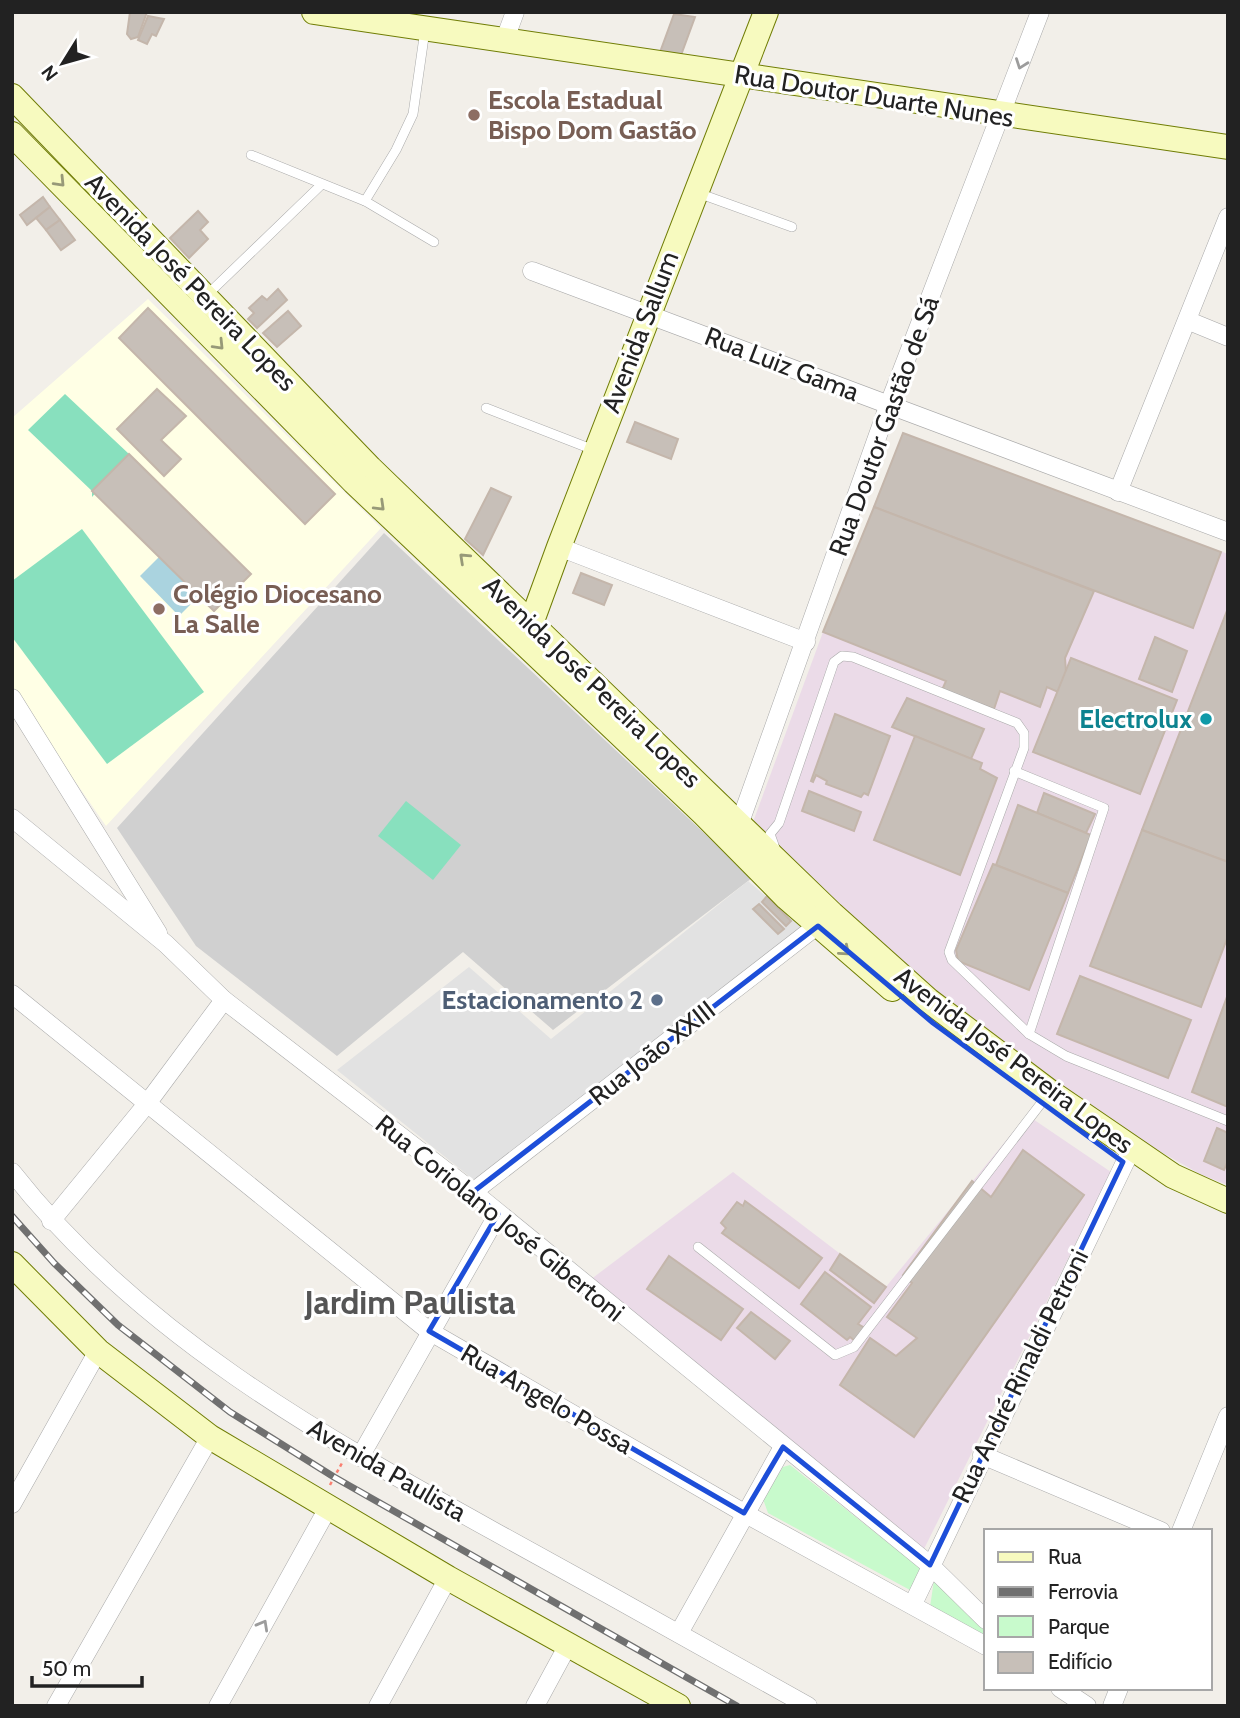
<svg xmlns="http://www.w3.org/2000/svg" width="1240" height="1718" viewBox="0 0 1240 1718" font-family="Cabin,sans-serif">
<rect width="100%" height="100%" fill="#f2efe9"/>
<!-- industrial -->
<g fill="#ebdbe8">
<polygon points="903,433 1228,554 1228,1185 1202,1175 1111,1124 905,969 753,822 823,632"/>
<polygon points="1027,1115 1111,1172 923,1551 590,1280 733,1172 885,1288"/>
</g>
<!-- education -->
<polygon fill="#ffffe5" points="148,299 381,528 106,826 12,690 12,418"/>
<!-- religious -->
<polygon fill="#d0d0d0" points="384,533 752,878 553,1030 463,952 337,1056 196,946 117,828"/>
<!-- park -->
<g fill="#c8facc">
<polygon points="790,1465 920,1568 921,1576 916,1586 910,1590 768,1513 763,1499 783,1467"/>
<polygon points="934,1580 986,1627 986,1643 930,1607"/>
</g>
<!-- pitch -->
<g fill="#88e0be">
<polygon points="65,394 129,454 92,497 92,491 28,430"/>
<polygon points="82,529 204,692 107,764 12,637 12,581"/>
<polygon points="406,801 461,845 433,880 378,836"/>
</g>
<!-- parking -->
<polygon fill="#e2e2e2" points="748,881 806,931 475,1181 337,1070 469,967 551,1039"/>
<!-- water -->
<polygon fill="#aad3df" points="161,555 200,595 179,616 140,576"/>
<!-- building -->
<g fill="#c7bfb8" stroke="#c4b6ab" stroke-width="2">
<polygon points="130,12 147,12 138,37 131,39 127,34"/>
<polygon points="674,14 695,17 680,58 659,55"/>
<polygon points="148,16 164,19 156,36 152,34 147,44 138,40"/>
<polygon points="43,197 50,207 27,225 20,215"/>
<polygon points="50,207 60,220 46,230 36,218"/>
<polygon points="198,211 208,222 200,230 208,239 189,258 170,238"/>
<polygon points="60,220 75,240 61,250 46,230"/>
<polygon points="278,289 287,300 257,328 248,319 254,313 249,308 262,296 267,300"/>
<polygon points="148,308 335,494 305,524 119,338"/>
<polygon points="288,311 301,326 277,347 263,333"/>
<polygon points="157,389 186,416 161,440 181,459 164,476 117,429"/>
<polygon points="635,422 678,439 671,459 627,442"/>
<polygon points="903,433 1221,552 1193,628 874,507"/>
<polygon points="129,454 251,574 214,611 92,491"/>
<polygon points="491,488 511,497 483,555 465,539"/>
<polygon points="874,507 1094,591 1065,658 1066,672 1058,692 1047,687 1040,707 1000,691 994,709 942,690 946,681 823,632"/>
<polygon points="581,573 612,585 604,605 573,593"/>
<polygon points="1228,608 1228,862 1142,830"/>
<polygon points="1155,637 1187,651 1172,692 1139,679"/>
<polygon points="1071,658 1177,700 1140,794 1033,752"/>
<polygon points="907,698 984,729 971,759 892,727"/>
<polygon points="835,714 890,736 868,795 864,793 861,797 826,784 827,781 816,775 813,782 811,781"/>
<polygon points="915,736 982,763 980,769 997,778 960,875 874,840"/>
<polygon points="809,791 861,812 854,831 802,811"/>
<polygon points="1044,793 1095,814 1086,833 1037,813"/>
<polygon points="1018,805 1091,835 1068,893 996,865"/>
<polygon points="1142,830 1228,862 1228,936 1201,1007 1090,966"/>
<polygon points="993,864 1068,893 1029,990 958,961 956,950"/>
<polygon points="767,896 791,921 786,926 762,902"/>
<polygon points="759,904 784,929 778,934 753,909"/>
<polygon points="1080,976 1191,1020 1168,1078 1057,1034"/>
<polygon points="1228,994 1228,1107 1192,1092"/>
<polygon points="1217,1128 1228,1133 1228,1161 1224,1170 1204,1161"/>
<polygon points="1023,1150 1084,1195 914,1437 840,1385 870,1338 896,1356 917,1338 887,1317 912,1283 903,1275 972,1181 991,1197"/>
<polygon points="745,1201 822,1258 799,1288 722,1233 726,1228 721,1223 737,1202 743,1206"/>
<polygon points="840,1254 886,1287 874,1303 830,1270"/>
<polygon points="669,1256 743,1309 721,1340 647,1289"/>
<polygon points="825,1272 871,1307 858,1324 865,1328 855,1341 850,1337 847,1340 801,1304"/>
<polygon points="751,1312 790,1341 775,1359 737,1328"/>
</g>
<g fill="none" stroke-linecap="round" stroke-linejoin="round">
<!-- lane casing -->
<g stroke="#a9a9a9" stroke-width="10">
<g id="lane">
<polyline points="251,155 365,201 434,242"/>
<polyline points="698,193 792,227"/>
<polyline points="365,201 396,150 413,114 425,30"/>
<polyline points="207,295 321,185"/>
<polyline points="486,408 594,450"/>
<polyline points="1014,771 1104,808 1029,1034"/>
<polyline points="775,848 770,834 779,823 834,662 842,656 853,657 1017,723 1024,733 1024,748 949,952 952,960 1029,1034 1066,1056 1228,1121"/>
<polyline points="698,1247 835,1355 854,1347 1049,1093"/>
</g>
</g>
<!-- street casing -->
<g stroke="#a9a9a9" stroke-width="19">
<g id="street">
<polyline points="505,39 515,12"/>
<polyline points="532,271 1228,532"/>
<polyline points="1189,321 1228,337"/>
<polyline points="1118,492 1228,217"/>
<polyline points="559,547 806,642"/>
<polyline points="12,698 158,933"/>
<polyline points="12,818 166,944 224,1000 473,1192 930,1565 986,1620"/>
<polyline points="733,830 739,825 889,404 1040,12"/>
<polyline points="12,994 429,1331 744,1513 986,1646"/>
<path d="M12 1172C139 1334 320 1435 497 1533 601 1590 705 1648 808 1706"/>
<polyline points="473,1192 827,918"/>
<polyline points="51,1221 146,1105 224,1000"/>
<polyline points="982,1455 1161,1531"/>
<polyline points="360,1457 498,1214"/>
<polyline points="12,1504 98,1351"/>
<polyline points="1181,1531 1228,1416"/>
<polyline points="913,1604 1131,1150"/>
<polyline points="679,1633 783,1447"/>
<polyline points="1060,1688 1087,1706"/>
<polyline points="56,1706 210,1437"/>
<polyline points="218,1706 328,1508"/>
<polyline points="378,1706 448,1578"/>
<polyline points="535,1706 568,1645"/>
<polyline points="1112,1706 1119,1688"/>
</g>
</g>
<!-- secondary casing -->
<g stroke="#707d05" stroke-width="26">
<g id="secondary">
<polyline points="314,12 1228,147"/>
<polyline points="12,96 370,468 832,914 928,1000 1050,1092 1173,1176 1228,1201"/>
<polyline points="12,134 354,482 704,814 787,898 892,989"/>
<polyline points="533,636 532,621 559,547 766,12"/>
<polyline points="12,1264 98,1351 210,1437 448,1578 678,1706"/>
</g>
</g>
<!-- path -->
<polyline stroke="#fa8072" stroke-width="2.5" stroke-dasharray="3.5 3.5" stroke-linecap="butt" points="330,1485 342,1463"/>
<!-- lane -->
<use href="#lane" stroke="#fff" stroke-width="9"/>
<!-- street -->
<use href="#street" stroke="#fff" stroke-width="18"/>
<!-- secondary -->
<use href="#secondary" stroke="#f7fabf" stroke-width="24"/>
<!-- rail casing -->
<g stroke="#707070" stroke-width="7">
<polyline id="rail" points="12,1216 54,1263 118,1325 230,1412 334,1477 737,1706"/>
</g>
<!-- rail -->
<use href="#rail" stroke="#fff" stroke-width="4.5" stroke-dasharray="13" stroke-linecap="butt"/>
</g>
<!-- one-way arrows -->
<defs><path id="oneway-chevron" d="M-2-3.5L2.5 0L-2 3.5" fill="none" stroke-width="1.6" stroke-linecap="round" stroke-linejoin="round" transform="scale(1.75)"/></defs>
<g stroke="#9c9c9c">
<use href="#oneway-chevron" transform="translate(1021 64) rotate(110)"/>
<use href="#oneway-chevron" transform="translate(263 1625) rotate(-61)"/>
</g>
<g stroke="#979978">
<use href="#oneway-chevron" transform="translate(60 182) rotate(46)"/>
<use href="#oneway-chevron" transform="translate(219 345) rotate(46)"/>
<use href="#oneway-chevron" transform="translate(380 506) rotate(44)"/>
<use href="#oneway-chevron" transform="translate(464 558) rotate(-137)"/>
<use href="#oneway-chevron" transform="translate(845 951) rotate(41)"/>
</g>
<!-- marked area -->
<path fill="none" stroke="#1d4ed8" stroke-width="5" stroke-linejoin="round" d="M818 926 933 1023 1123 1162 930 1565 783 1447 744 1513 429 1331 498 1214 473 1192Z"/>
<!-- markers -->
<g fill="#8d6e63" stroke="#fff" stroke-width="2.5">
<circle cx="474" cy="115" r="7"/>
<circle cx="159" cy="609" r="7"/>
</g>
<circle fill="#0f9aa8" stroke="#fff" stroke-width="2.5" cx="1206" cy="719" r="7"/>
<circle fill="#5c6f8a" stroke="#fff" stroke-width="2.5" cx="657" cy="1000" r="7"/>
<g text-anchor="middle" dominant-baseline="central" stroke-width="6" stroke-linejoin="round" paint-order="stroke">
<!-- street labels -->
<g font-size="26" fill="#222" stroke="#fff">
<text transform="translate(874 96) rotate(9)">Rua Doutor Duarte Nunes</text>
<text transform="translate(191 282) rotate(46)">Avenida José Pereira Lopes</text>
<text transform="translate(640 332) rotate(-69)">Avenida Sallum</text>
<text transform="translate(782 364) rotate(21)">Rua Luiz Gama</text>
<text transform="translate(884 426) rotate(-70)">Rua Doutor Gastão de Sá</text>
<text transform="translate(592 682) rotate(44)">Avenida José Pereira Lopes</text>
<text transform="translate(652 1053) rotate(-38)">Rua João XXIII</text>
<text transform="translate(1014 1060) rotate(37)">Avenida José Pereira Lopes</text>
<text transform="translate(500 1218) rotate(39)">Rua Coriolano José Gibertoni</text>
<text transform="translate(1020 1376) rotate(-64)">Rua André Rinaldi Petroni</text>
<text transform="translate(547 1399) rotate(30)">Rua Angelo Possa</text>
<text transform="translate(387 1470) rotate(30)">Avenida Paulista</text>
</g>
<!-- education labels -->
<g font-size="26" font-weight="bold" fill="#785e54" stroke="#fff" text-anchor="start">
<text x="488" y="100">Escola Estadual<tspan x="488" dy="30">Bispo Dom Gastão</tspan></text>
<text x="173" y="594">Colégio Diocesano<tspan x="173" dy="30">La Salle</tspan></text>
</g>
<!-- culture labels -->
<g font-size="26" font-weight="bold" fill="#0d838f" stroke="#fff" text-anchor="end">
<text x="1192" y="719">Electrolux</text>
</g>
<!-- service labels -->
<g font-size="26" font-weight="bold" fill="#4e5e75" stroke="#fff" text-anchor="end">
<text x="643" y="1000">Estacionamento 2</text>
</g>
<!-- district labels -->
<g font-size="33" font-weight="bold" fill="#555" stroke="#fff">
<text x="410" y="1302">Jardim Paulista</text>
</g>
</g>
<!-- border -->
<rect width="1240" height="1718" fill="none" stroke="#222222" stroke-width="28"/>
<!-- legend -->
<rect x="984" y="1529" width="228" height="161" fill="#ffffff" stroke="#a7a7a7" stroke-width="2"/>
<rect x="998" y="1552" width="35" height="10" fill="#f7fabf" stroke="#a7a7a7" stroke-width="2"/>
<text x="1048" y="1564" font-size="21" fill="#222222">Rua</text>
<rect x="998" y="1587" width="35" height="10" fill="#707070" stroke="#a7a7a7" stroke-width="2"/>
<text x="1048" y="1599" font-size="21" fill="#222222">Ferrovia</text>
<rect x="998" y="1616" width="35" height="21" fill="#c8facc" stroke="#a7a7a7" stroke-width="2"/>
<text x="1048" y="1634" font-size="21" fill="#222222">Parque</text>
<rect x="998" y="1652" width="35" height="21" fill="#c7bfb8" stroke="#a7a7a7" stroke-width="2"/>
<text x="1048" y="1669" font-size="21" fill="#222222">Edifício</text>
<!-- north arrow -->
<g transform="translate(63 63) rotate(233)" stroke="#ffffff" stroke-width="5" paint-order="stroke">
<path d="M0-5L12 26L0 18L-12 26Z" fill="#222222"/>
<text y="-10" font-size="19" font-weight="bold" text-anchor="middle" fill="#222222">N</text>
</g>
<!-- scale -->
<path d="M32 1676v10h110v-10" fill="none" stroke="#222222" stroke-width="3.5"/>
<text x="42" y="1676" font-size="21" fill="#222222" stroke="#ffffff" stroke-width="5" paint-order="stroke">50 m</text>
</svg>
